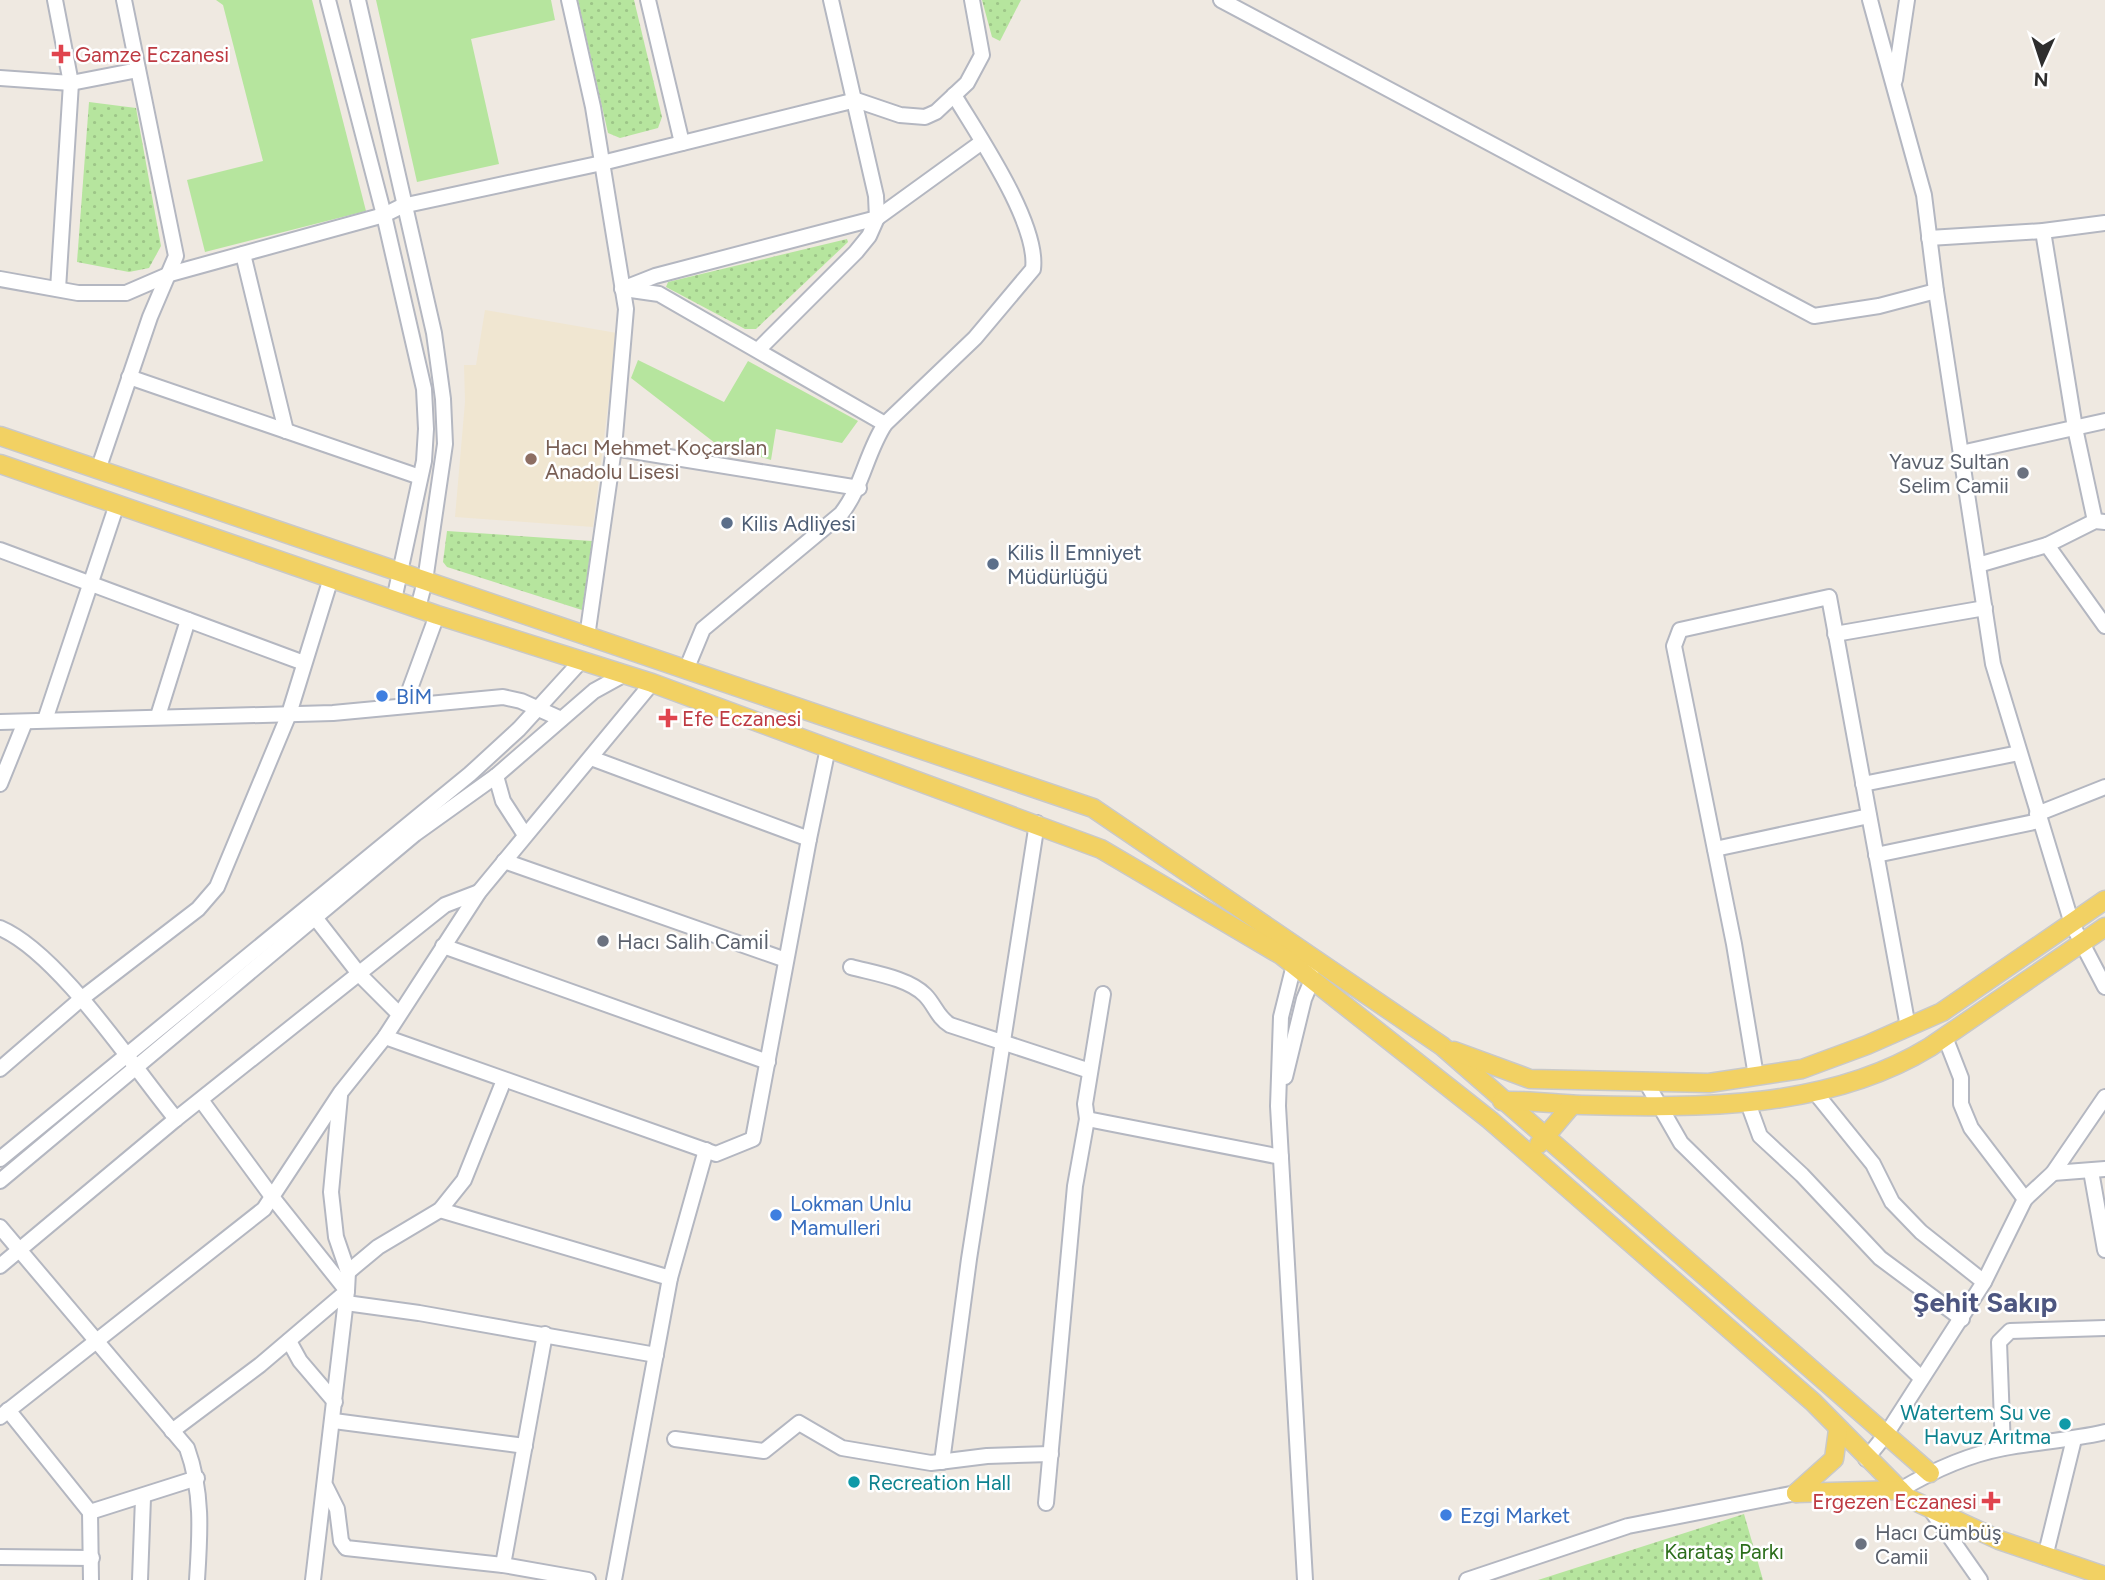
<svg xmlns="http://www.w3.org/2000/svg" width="2105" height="1580" viewBox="0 0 2105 1580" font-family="Figtree,sans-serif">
<defs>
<pattern id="park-dots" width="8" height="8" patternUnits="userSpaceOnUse" patternTransform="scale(1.75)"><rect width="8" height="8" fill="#b6e59e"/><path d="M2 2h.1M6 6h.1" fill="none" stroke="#9dc588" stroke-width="1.8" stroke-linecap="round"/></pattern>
</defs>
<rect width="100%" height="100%" fill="#efe9e1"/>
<!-- education -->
<polygon fill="#f0e6d1" points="485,310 617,333 593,527 455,517 465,402 464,365 476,365"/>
<!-- grass -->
<g fill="#b6e59e">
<polygon points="216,0 312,0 366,211 205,252 187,180 263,161 223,5"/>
<polygon points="376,0 551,0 555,20 471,39 499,164 417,182"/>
<polygon points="638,360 724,402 748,361 858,421 842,443 776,429 771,460 715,443 631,378"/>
</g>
<!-- park -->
<g fill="url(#park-dots)">
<polygon points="578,0 634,0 662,117 658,128 620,138 608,133"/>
<polygon points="982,0 1021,0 1000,41 992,37"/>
<polygon points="89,102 136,108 161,246 149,268 129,272 77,262"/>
<polygon points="847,239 848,242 756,329 745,329 666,287 668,282"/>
<polygon points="447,531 592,541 582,610 447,567 443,562"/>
<polygon points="1744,1514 1763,1580 1538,1580"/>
</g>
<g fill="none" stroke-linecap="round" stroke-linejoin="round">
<!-- minor casing -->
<g stroke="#b4b7c1" stroke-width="18">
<g id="minor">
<polyline points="55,0 71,83 58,289"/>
<polyline points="328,0 384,215 424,389 426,429 424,461 394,600"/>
<polyline points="358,0 434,333 443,399 445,444 425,581 418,608"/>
<polyline points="569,0 593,107 626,309 614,448 587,637"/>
<polyline points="648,0 682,143"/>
<polyline points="1221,0 1814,316 1879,306 1936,291"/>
<polyline points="1870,0 1924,195 1936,291 1993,664 2072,924 2105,987"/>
<polyline points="0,78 71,83 138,70"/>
<polyline points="1895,80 1907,0"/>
<polyline points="2043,231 2075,428 2095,521"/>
<polyline points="1929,238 2043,231 2105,223"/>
<polyline points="243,254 286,431"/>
<polyline points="0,279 78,293 126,293 170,274 384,215 402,206 602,163 856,100 900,115 925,117 936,112 967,83 982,55 972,0"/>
<polyline points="622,289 655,276 877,218 982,142"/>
<polyline points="624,289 659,294 885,424"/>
<polyline points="758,350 856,252 869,236 877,218 876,196 831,0"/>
<polyline points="129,377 420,477"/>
<polyline points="614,448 859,488"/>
<polyline points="1961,453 2105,421"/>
<polyline points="98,470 150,317 176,256 124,0"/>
<polyline points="2047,545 2105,626"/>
<polyline points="0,550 304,663"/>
<polyline points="1978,565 2047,545 2095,521 2105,522"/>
<polyline points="1835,634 1985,608"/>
<path d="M686 670 703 629 841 514C863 486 866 453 885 424L975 338 1033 269C1039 224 978 135 954 95"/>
<polyline points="404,705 437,615"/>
<polyline points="158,716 188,620"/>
<polyline points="45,720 117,504"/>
<polyline points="0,722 333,713 503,697 521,701 561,719"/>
<polyline points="591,758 809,839"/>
<polyline points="496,776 503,801 525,835"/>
<polyline points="0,784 25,722"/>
<polyline points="1863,784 2019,753"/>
<polyline points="2037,814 2105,787"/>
<polyline points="1715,849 1869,816"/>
<polyline points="1876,855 2039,821"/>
<polyline points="504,861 786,960"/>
<polyline points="310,911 360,975 398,1013"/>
<path d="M0 928C59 953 133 1067 176 1119"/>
<polyline points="443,946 768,1062"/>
<polyline points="1300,960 1294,965 1281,1017 1278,1106 1305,1580"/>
<path d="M851 967C873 973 908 978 925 995 935 1005 937 1017 950 1025L1090 1071"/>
<polyline points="385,1037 716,1154 753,1139 809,839 828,748"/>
<polyline points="1945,1037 1961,1078 1961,1104 1971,1128 2025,1199"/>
<polyline points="0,1069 81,999 198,909 217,887 289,714 331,578"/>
<polyline points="1756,1076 1734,944 1674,646 1680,630 1829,597 1908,1027"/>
<polyline points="1285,1077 1304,999 1312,980 1311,972"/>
<polyline points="1646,1082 1681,1143 1920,1377"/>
<polyline points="1814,1091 1873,1164 1892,1202 1921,1232 1984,1282"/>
<polyline points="1748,1103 1760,1136 1802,1175 1880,1258 1962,1319"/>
<polyline points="1087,1119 1281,1157"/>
<polyline points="0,1159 470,774 519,729 581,661"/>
<polyline points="2091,1171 2105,1250"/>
<polyline points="2053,1173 2105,1169"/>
<polyline points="0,1181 415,834 496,776 594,691 623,675"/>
<polyline points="440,1210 670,1278"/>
<path d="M0 1227 187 1448C203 1492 200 1534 197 1580"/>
<polyline points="0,1266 176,1119 445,905 479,892"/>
<polyline points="348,1272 378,1247 440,1210 464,1180 504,1080"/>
<polyline points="346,1303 419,1313 656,1355"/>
<polyline points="289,1341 300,1361 335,1402"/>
<polyline points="8,1410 90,1512 91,1580"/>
<polyline points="0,1417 264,1209 341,1092 385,1037 479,892 652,683"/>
<polyline points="334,1421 525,1446"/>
<polyline points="172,1431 260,1365 347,1291 273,1198 201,1100"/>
<polyline points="675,1439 764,1451 799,1423 842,1448 931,1463 987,1456 1051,1454"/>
<polyline points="2003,1448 1999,1342 2010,1331 2105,1328"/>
<polyline points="1866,1459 1887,1433 1984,1282 2025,1199 2053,1173 2105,1097"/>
<polyline points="942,1462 969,1259 1037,823"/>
<polyline points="326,1487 337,1509 341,1541 346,1548 503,1565 588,1580"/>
<path d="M1900 1490C1932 1471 1967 1455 2004 1448 2038 1442 2071 1440 2105 1432"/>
<polyline points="1046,1503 1075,1186 1087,1119 1085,1104 1103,994"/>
<polyline points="1931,1510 1980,1580"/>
<polyline points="90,1512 197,1478"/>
<polyline points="0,1557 92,1558"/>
<polyline points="2045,1557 2074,1439"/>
<polyline points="503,1565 545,1334"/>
<polyline points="140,1580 143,1498"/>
<polyline points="313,1580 347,1291 348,1272 336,1237 331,1192 340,1096"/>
<polyline points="614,1580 670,1278 706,1150"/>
<polyline points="1467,1580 1628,1526 1796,1493"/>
</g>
</g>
<!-- major casing -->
<g stroke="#c9c9c9" stroke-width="21">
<g id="major">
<polyline points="0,436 1093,808 1442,1046 1930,1473"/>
<polyline points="0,464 437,615 652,683 1101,849 1281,955 1490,1120 1813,1402 1908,1498 1999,1540 2105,1576"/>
<polyline points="1454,1051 1530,1079 1709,1083 1802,1069 1867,1045 1942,1012 2105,900"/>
<path d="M1502 1101C1528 1100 1555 1104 1582 1105 1699 1108 1827 1110 1930 1047L2105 927"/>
<polyline points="1539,1144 1572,1105"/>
<polyline points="1796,1493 1900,1490"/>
<polyline points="1796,1493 1834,1459 1838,1430"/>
</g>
</g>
<!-- minor -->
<use href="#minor" stroke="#fff" stroke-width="14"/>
<!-- major -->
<use href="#major" stroke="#f2d163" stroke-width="18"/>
</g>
<!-- markers -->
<g fill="#e0444e" stroke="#fff" stroke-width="2.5">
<path d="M57.5 43.5h7v7h7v7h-7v7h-7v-7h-7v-7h7z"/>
<path d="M664.5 707.5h7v7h7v7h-7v7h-7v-7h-7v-7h7z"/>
<path d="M1987.5 1490.5h7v7h7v7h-7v7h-7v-7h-7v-7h7z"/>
</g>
<circle fill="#8d6e63" stroke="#fff" stroke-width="2.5" cx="531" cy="459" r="7"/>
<g fill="#6b7280" stroke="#fff" stroke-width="2.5">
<circle cx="2023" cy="473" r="7"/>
<circle cx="603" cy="941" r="7"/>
<circle cx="1861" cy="1544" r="7"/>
</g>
<g fill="#5c6f8a" stroke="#fff" stroke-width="2.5">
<circle cx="727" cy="523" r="7"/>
<circle cx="993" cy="564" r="7"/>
</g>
<g fill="#3f7fe0" stroke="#fff" stroke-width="2.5">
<circle cx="382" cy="696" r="7"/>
<circle cx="776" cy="1215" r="7"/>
<circle cx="1446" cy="1515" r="7"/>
</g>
<g fill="#0f9aa8" stroke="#fff" stroke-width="2.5">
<circle cx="2065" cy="1424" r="7"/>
<circle cx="854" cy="1482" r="7"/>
</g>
<g text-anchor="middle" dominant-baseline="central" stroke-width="5" stroke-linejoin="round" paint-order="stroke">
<!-- health labels -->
<g font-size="21" fill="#be3a42" stroke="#fff" text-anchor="start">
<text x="75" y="54">Gamze Eczanesi</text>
<text x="682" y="718">Efe Eczanesi</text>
<text x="1977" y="1501" text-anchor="end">Ergezen Eczanesi</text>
</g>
<!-- education labels -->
<g font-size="21" fill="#785e54" stroke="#fff" text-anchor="start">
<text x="545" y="447">Hacı Mehmet Koçarslan<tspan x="545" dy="24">Anadolu Lisesi</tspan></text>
</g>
<!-- worship labels -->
<g font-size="21" fill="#5b616d" stroke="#fff" text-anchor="start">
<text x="2009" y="461" text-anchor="end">Yavuz Sultan<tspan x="2009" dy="24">Selim Camii</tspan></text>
<text x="617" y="941">Hacı Salih Camiİ</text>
<text x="1875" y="1532">Hacı Cümbüş<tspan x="1875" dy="24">Camii</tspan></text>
</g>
<!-- service labels -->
<g font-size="21" fill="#4e5e75" stroke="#fff" text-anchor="start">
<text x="741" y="523">Kilis Adliyesi</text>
<text x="1007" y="552">Kilis İl Emniyet<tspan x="1007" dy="24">Müdürlüğü</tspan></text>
</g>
<!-- shop labels -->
<g font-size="21" fill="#366cbe" stroke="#fff" text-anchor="start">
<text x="396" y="696">BİM</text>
<text x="790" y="1203">Lokman Unlu<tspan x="790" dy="24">Mamulleri</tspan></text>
<text x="1460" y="1515">Ezgi Market</text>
</g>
<!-- culture labels -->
<g font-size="21" fill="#0d838f" stroke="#fff" text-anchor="end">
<text x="2051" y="1412">Watertem Su ve<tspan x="2051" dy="24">Havuz Arıtma</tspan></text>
<text x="868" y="1482" text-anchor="start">Recreation Hall</text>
</g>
<!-- park labels -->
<g font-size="21" fill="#2c6e1b" stroke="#fff">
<text x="1724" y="1551">Karataş Parkı</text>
</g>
<!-- district labels -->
<g font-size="28" font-weight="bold" fill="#4d5680" stroke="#fff">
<text x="1985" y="1302">Şehit Sakıp</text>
</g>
</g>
<!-- north arrow -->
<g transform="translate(2042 63) rotate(183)" stroke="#ffffff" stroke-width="5" paint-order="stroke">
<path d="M0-5L12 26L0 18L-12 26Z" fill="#2e2e2e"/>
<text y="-10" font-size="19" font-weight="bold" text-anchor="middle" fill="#2e2e2e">N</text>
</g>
</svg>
